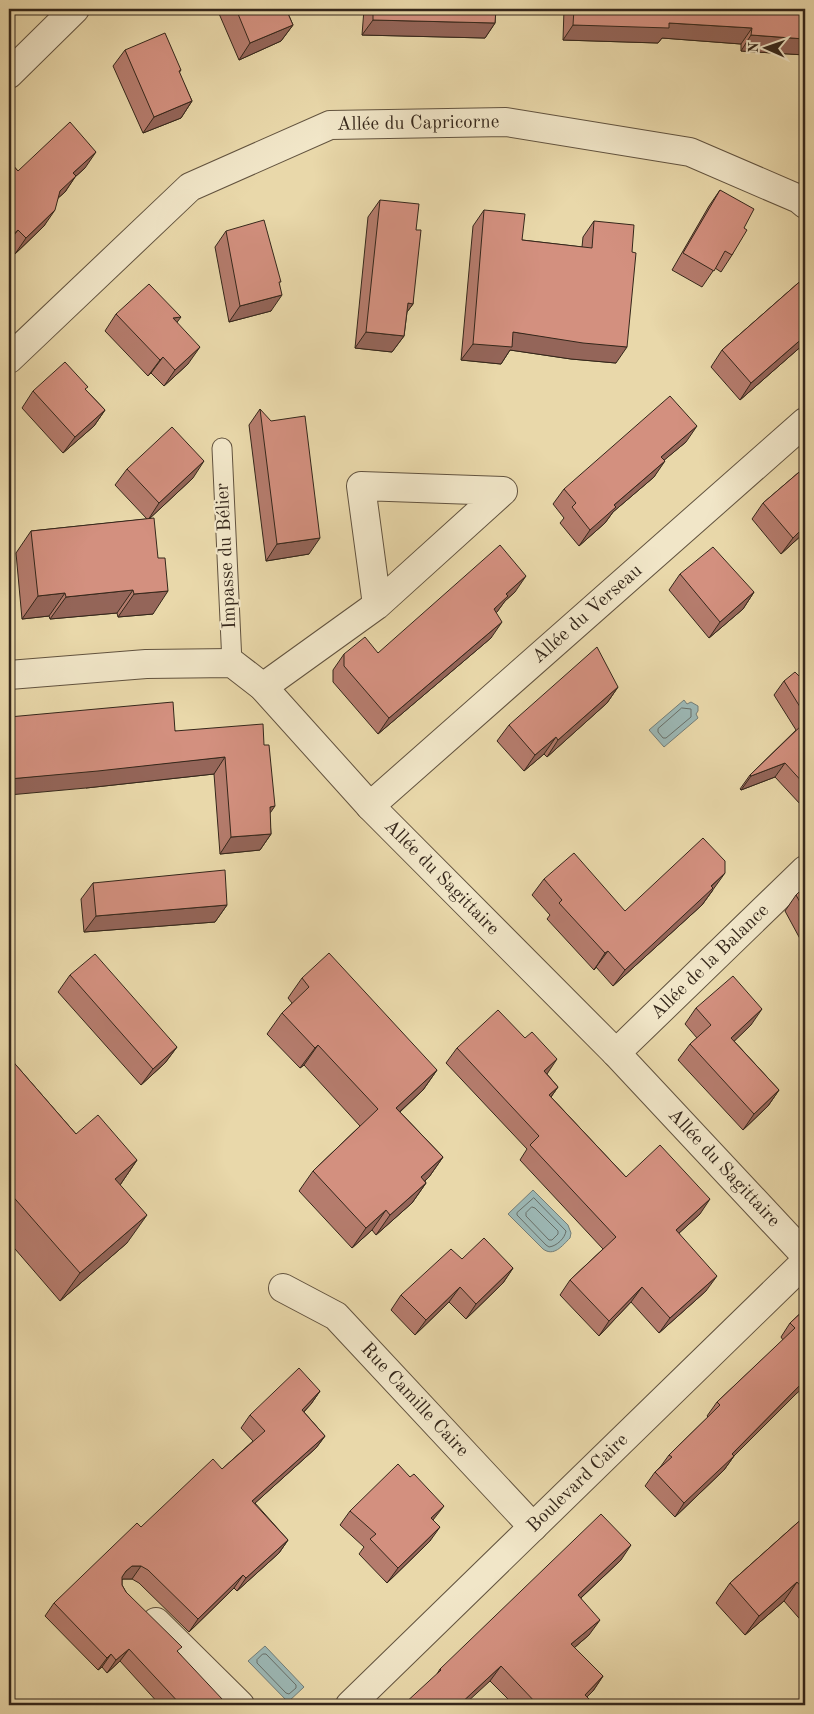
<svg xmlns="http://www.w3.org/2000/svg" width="814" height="1714" viewBox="0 0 814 1714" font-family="'Old Standard TT',serif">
<rect width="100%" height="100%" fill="#e9d8aa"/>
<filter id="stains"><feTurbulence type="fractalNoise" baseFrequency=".004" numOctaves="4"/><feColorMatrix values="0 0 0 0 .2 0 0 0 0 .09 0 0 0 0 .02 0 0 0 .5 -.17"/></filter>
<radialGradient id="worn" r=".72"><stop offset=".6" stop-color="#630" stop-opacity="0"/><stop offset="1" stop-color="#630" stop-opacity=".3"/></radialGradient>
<!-- water -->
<g fill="#9cb7b4" stroke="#737d77">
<polygon points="684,700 687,704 691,702 698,706 698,711 696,714 698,718 664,747 649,730"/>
<path d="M533 1190 568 1225 571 1233 570 1238C562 1246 554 1257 543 1249L508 1214Z"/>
<polygon points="265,1646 304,1687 288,1702 248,1661"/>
</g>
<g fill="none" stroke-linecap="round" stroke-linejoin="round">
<!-- shore -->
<g stroke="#686f68" stroke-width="1">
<polygon points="682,708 691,709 691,717 666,738 663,738 658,732 658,729"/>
<path d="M534 1198 566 1231C565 1238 557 1246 549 1247L546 1245 517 1215V1213Z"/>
<polygon points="532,1207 535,1208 558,1231 558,1234 552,1240 549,1240 526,1216 526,1213"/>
<polygon points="263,1654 266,1654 296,1685 296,1688 289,1694 286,1693 257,1663 257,1660"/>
</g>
<!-- lane casing -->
<g stroke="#62533f" stroke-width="21">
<polyline id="lane" points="222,448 232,663"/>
</g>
<!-- street casing -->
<g stroke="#62533f" stroke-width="30">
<g id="street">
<polyline points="9,74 75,9"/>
<path id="s1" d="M9 359 190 187 330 125 506 122 690 152 799 199 805 204"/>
<path id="s2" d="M9 675 146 664 232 663 263 687 370 806 616 1053 805 1255"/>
<polyline points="263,687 377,605 503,491 361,486 377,605"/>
<path id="s3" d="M370 806 805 422"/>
<path id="s4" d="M616 1053 805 870"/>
<path id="s5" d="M283 1288 336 1316 533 1527"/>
<polyline points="156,1622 240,1705"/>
<path id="s6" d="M350 1705 805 1262"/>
</g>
</g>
<!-- lane -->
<use href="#lane" stroke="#f1e6c8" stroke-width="19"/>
<!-- street -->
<use href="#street" stroke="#f1e6c8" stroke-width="28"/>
</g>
<!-- wall -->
<g fill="#b57c6d" stroke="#35271b">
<polygon points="217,9 286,9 293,25 281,41 239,60"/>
<polygon points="364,9 496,9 495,23 485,38 362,35"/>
<polygon points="564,9 805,9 805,55 741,51 741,44 662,38 658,43 563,40"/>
<polygon points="125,50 181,70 179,73 192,101 181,118 143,133 113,66"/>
<polygon points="9,161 18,171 85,168 75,177 65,192 58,198 44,226 15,254 9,248"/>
<polygon points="720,190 744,228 732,255 721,272 715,268 702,287 672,270 709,206"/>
<polygon points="380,200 416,230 413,304 407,312 404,336 392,352 355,348 368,217"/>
<polygon points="484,210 522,240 582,247 583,237 594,221 616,363 571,359 510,350 501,364 461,360 473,226"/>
<polygon points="226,231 279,284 271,311 229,322 215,247"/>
<polygon points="805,277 805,343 740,400 711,367 722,350"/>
<polygon points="116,314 177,322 188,364 164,386 151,373 148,376 105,331"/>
<polygon points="86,390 105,410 94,426 63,453 22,408 33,391"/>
<polygon points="260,409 309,554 266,561 249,425"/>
<polygon points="686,442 664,460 654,477 613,512 605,523 579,546 560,523 564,518 553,504 564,489"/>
<polygon points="805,467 805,532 781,554 752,519 763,503"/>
<polygon points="127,469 193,478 149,519 153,614 118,617 117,613 50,619 49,616 22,619 16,553 31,531 147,519 115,485"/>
<polygon points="680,574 754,592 743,609 709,638 669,590"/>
<polygon points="515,592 505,601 496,613 491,638 378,734 333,682 333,670 344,654 378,653"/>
<polygon points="784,681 805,682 805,801 801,805 775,777 741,790 740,789 750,775 796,730 774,695"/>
<polygon points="618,687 607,703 547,757 544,754 524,771 497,741 509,725"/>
<polygon points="175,731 264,745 271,834 260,850 220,854 214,774 86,788"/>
<polygon points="544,879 625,911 713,890 702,905 613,986 596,967 594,970 547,919 550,915 532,895"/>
<polygon points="93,883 227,905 215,922 84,932 81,899"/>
<polygon points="805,886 805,948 785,911 796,895"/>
<polygon points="70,975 177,1047 165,1063 141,1085 58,992"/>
<polygon points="302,978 437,1070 423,1090 400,1112 443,1157 429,1177 425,1181 426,1183 412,1203 376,1235 372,1230 352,1248 299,1191 313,1171 360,1126 304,1065 300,1068 267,1034 282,1013 292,1003 288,998"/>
<polygon points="696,1008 751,1025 734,1041 779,1090 768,1106 743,1130 678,1060 690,1044 697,1038 685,1024"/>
<polygon points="525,1038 547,1074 558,1087 551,1097 626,1177 700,1214 679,1233 706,1291 659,1333 631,1302 599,1336 560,1295 570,1280 603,1249 520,1160 527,1149 446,1063 457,1048"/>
<polygon points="9,1057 76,1134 137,1160 120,1185 127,1243 60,1301 9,1242"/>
<polygon points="462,1259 513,1268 503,1283 466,1319 449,1302 415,1335 391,1310 401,1295"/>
<polygon points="805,1309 796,1394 734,1456 724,1470 675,1517 645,1486 655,1472 661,1466 669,1455 708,1417 707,1416 717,1402 783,1340 781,1337 790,1323"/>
<polygon points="320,1391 311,1404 304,1412 325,1436 316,1448 255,1503 288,1540 279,1553 237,1591 234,1588 189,1632 139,1583 132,1579 123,1579 122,1580 122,1585 126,1592 178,1652 219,1705 160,1705 120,1661 107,1673 102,1667 98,1670 45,1616 54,1603 141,1527 222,1469 253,1441 241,1428 250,1415"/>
<polygon points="350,1511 433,1520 430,1541 387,1583 359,1554 364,1547 340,1525"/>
<polygon points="805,1516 805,1625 784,1601 745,1635 716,1603 730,1583"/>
<polygon points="621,1560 581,1598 589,1635 574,1648 603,1676 593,1691 587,1697 595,1705 514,1705 490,1681 437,1674 440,1669"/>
</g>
<!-- shaded-wall -->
<g fill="#946559" stroke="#35271b">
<polygon points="373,20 495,23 485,38 362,35"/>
<polygon points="669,23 752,28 741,44 662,38 658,43 563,40 573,25"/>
<polygon points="293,25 281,41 239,60 250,43"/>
<polygon points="751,35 805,39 805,55 741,51"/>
<polygon points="192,101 181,118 143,133 154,117"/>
<polygon points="96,152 85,168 75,177 65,192 48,207 73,173"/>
<polygon points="55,210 44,226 15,254 26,238"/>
<polygon points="18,230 9,242 9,238"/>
<polygon points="282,295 271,311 229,322 240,306"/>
<polygon points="408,303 413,304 401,320"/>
<polygon points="181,317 169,333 173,318"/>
<polygon points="366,332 404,336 392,352 355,348"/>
<polygon points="513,332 627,347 616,363 571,359 510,350 501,364 461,360 473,344"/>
<polygon points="805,336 805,343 740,400 751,383"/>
<polygon points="200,347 188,364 164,386 175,370"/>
<polygon points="163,357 151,373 148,376 160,360"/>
<polygon points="105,410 94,426 63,453 75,437"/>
<polygon points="697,426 686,442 650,472 661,457"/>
<polygon points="204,461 193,478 148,520 159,503"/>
<polygon points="665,461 654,477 613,512 605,523 579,546 590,530 614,505"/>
<polygon points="805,526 805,532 781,554 793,538"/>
<polygon points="320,538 309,554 266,561 277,544"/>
<polygon points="526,576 515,592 505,601 497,612 482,625 506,594"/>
<polygon points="133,590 117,613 50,619 66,597"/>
<polygon points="168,591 153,614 118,617 134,594"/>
<polygon points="754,592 743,609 709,638 720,622"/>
<polygon points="65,593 49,616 22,619 38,596"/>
<polygon points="502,622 491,638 378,734 389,718"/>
<polygon points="618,687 607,703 547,757 558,740"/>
<polygon points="556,737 544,754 524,771 535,755"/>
<polygon points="225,757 214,774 86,788 9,795 9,779"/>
<polygon points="785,763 775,777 741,790 751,776"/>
<polygon points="275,806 264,822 270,807"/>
<polygon points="271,834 260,850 220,854 231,837"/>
<polygon points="725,873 702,905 613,986 625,970"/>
<polygon points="227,905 215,922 84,932 96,916"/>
<polygon points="608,951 596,967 594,970 605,953"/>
<polygon points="762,1009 751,1025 720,1055 731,1038"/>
<polygon points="318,1045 304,1065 300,1068 315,1048"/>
<polygon points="177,1047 165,1063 141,1085 153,1069"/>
<polygon points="557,1059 547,1074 544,1071"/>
<polygon points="437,1070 423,1090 382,1128 396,1108"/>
<polygon points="558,1087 548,1101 549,1095"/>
<polygon points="779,1090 768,1106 743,1130 754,1114"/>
<polygon points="443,1157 429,1177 407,1197 421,1177"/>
<polygon points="137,1160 118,1188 115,1179"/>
<polygon points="426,1183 412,1203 376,1235 390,1215"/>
<polygon points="710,1199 700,1214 666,1245 676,1230"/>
<polygon points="386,1210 372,1230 352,1248 366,1228"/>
<polygon points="147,1215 127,1243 60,1301 80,1273"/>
<polygon points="513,1268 503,1283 466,1319 476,1304"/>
<polygon points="717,1276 706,1291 659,1333 670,1318"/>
<polygon points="460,1287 449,1302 415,1335 426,1320"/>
<polygon points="642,1287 631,1302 599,1336 609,1321"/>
<polygon points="805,1380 805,1386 796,1394 731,1459 734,1456 724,1470 675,1517 684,1503 732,1454"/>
<polygon points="320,1391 311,1404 293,1423 302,1410"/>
<polygon points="325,1436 316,1448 243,1514 252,1501"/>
<polygon points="444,1506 433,1520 431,1518"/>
<polygon points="440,1527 430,1541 387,1583 398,1568"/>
<polygon points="288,1540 279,1553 237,1591 246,1578"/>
<polygon points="631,1545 621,1560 568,1610 578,1595"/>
<polygon points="132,1566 141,1566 132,1579 123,1579 117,1583 126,1571"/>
<polygon points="243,1575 234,1588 189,1632 198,1619"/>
<polygon points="797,1582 784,1601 745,1635 759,1616"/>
<polygon points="600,1620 589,1635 561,1659 571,1644"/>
<polygon points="129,1649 120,1661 107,1673 116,1660"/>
<polygon points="111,1654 102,1667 98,1670 107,1658"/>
<polygon points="501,1666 490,1681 464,1705 459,1705"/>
<polygon points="603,1676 593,1691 579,1705 585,1695"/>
</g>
<!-- building -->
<g fill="#d3907f" stroke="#35271b">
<polygon points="236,9 286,9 293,25 250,43"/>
<polygon points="373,9 496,9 495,23 373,20"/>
<polygon points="574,9 805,9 805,39 751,35 752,28 669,23 669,28 573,25"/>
<polygon points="165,33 181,70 179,71 192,101 154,117 125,50"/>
<polygon points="70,122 96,152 73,173 76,176 60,191 55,210 26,238 18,230 9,238 9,161 18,171"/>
<polygon points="720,190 754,209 744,228 747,230 732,255 725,251 714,271 683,253"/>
<polygon points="380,200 419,204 416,230 421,230 413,304 408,303 404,336 366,332"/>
<polygon points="484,210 525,214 522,240 592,248 594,221 634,225 632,252 636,253 627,347 583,343 513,332 512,347 473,344"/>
<polygon points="264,220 281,282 279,282 282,295 240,306 226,231"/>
<polygon points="805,277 805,336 751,383 722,350"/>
<polygon points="149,284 181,317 173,318 200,347 175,370 163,357 160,360 116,314"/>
<polygon points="65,362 88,387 85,389 105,410 75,437 33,391"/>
<polygon points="670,396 697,426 661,457 665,461 614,505 616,507 590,530 572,507 576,503 564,489"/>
<polygon points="260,409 271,421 305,416 320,538 277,544"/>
<polygon points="172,427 204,461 159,503 127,469"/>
<polygon points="805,467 805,526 793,538 763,503"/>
<polygon points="154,518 158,558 165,558 168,591 134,594 133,590 66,597 65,593 38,596 31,531"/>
<polygon points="500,545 526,576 506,594 508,596 494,609 502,622 389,718 344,666 344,654 365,637 378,653"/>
<polygon points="713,547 754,592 720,622 680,574"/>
<polygon points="597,647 618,687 558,740 556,737 535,755 509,725"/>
<polygon points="795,672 805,682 805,715 784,681"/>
<polygon points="173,702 175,731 263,724 264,745 269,745 275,806 270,807 271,834 231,837 225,757 98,771 9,779 9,717"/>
<polygon points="805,722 805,785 785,763 751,776 750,775"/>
<polygon points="703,838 725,861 725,873 711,886 713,888 625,970 608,951 605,953 559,903 562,900 544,879 574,853 625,911"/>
<polygon points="225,870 227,905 96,916 93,883"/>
<polygon points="805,886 805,911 796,895"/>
<polygon points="329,953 437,1070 396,1108 443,1157 421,1177 426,1183 390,1215 386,1210 366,1228 313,1171 378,1109 318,1045 315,1048 282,1013 309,987 302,978"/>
<polygon points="95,954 177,1047 153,1069 70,975"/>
<polygon points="733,976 762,1009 731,1038 779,1090 754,1114 690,1044 711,1025 696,1008"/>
<polygon points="498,1010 525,1038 532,1032 557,1059 544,1071 558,1087 549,1095 626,1177 660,1145 710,1199 676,1230 717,1276 670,1318 642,1287 609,1321 570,1280 616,1237 530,1145 539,1136 457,1048"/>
<polygon points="9,1057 76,1134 98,1115 137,1160 115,1179 147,1215 80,1273 9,1192"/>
<polygon points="484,1238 513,1268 476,1304 460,1287 426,1320 401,1295 451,1249 462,1259"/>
<polygon points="805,1309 805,1380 732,1454 734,1456 684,1503 655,1472 672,1457 669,1455 720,1405 717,1402 795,1328 790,1323"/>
<polygon points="299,1368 320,1391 302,1410 325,1436 252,1501 288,1540 246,1578 243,1575 198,1619 148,1570 141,1566 132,1566 126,1571 122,1577 122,1585 126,1592 182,1647 177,1651 223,1700 217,1705 181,1705 129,1649 116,1660 111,1654 107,1658 54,1603 137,1523 141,1527 213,1459 222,1469 265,1431 250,1415"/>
<polygon points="398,1464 410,1477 414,1474 444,1506 431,1518 440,1527 398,1568 370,1539 376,1534 350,1511"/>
<polygon points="601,1514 631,1545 578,1595 600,1620 571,1644 603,1676 585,1695 595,1705 538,1705 501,1666 459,1705 403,1705 441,1670 440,1669"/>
<polygon points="805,1516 805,1591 797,1582 759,1616 730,1583"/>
</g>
<g text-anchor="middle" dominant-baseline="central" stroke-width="4.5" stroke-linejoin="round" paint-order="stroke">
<!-- street labels -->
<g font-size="19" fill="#35271b" stroke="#f1e6c8">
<text stroke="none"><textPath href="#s1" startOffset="491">Allée du Capricorne</textPath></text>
<text transform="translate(227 556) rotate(-93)">Impasse du Bélier</text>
<text stroke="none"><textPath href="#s3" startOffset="290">Allée du Verseau</textPath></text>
<text stroke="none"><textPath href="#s2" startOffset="524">Allée du Sagittaire</textPath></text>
<text stroke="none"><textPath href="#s4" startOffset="131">Allée de la Balance</textPath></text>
<text stroke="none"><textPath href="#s2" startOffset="929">Allée du Sagittaire</textPath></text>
<text stroke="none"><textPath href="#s5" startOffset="175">Rue Camille Caire</textPath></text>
<text stroke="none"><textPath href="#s6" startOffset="318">Boulevard Caire</textPath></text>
</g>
</g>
<!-- margin -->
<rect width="814" height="1714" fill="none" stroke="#e9d8aa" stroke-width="30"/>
<rect x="10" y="10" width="794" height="1694" fill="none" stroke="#35271b" stroke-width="2.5"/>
<rect x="15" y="15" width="784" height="1684" fill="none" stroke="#35271b"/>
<!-- north arrow -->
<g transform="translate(766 48) rotate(272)" stroke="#f1e6c8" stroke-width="4" paint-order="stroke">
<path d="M0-4L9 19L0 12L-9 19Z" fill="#35271b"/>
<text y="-8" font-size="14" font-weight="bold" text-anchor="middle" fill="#35271b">N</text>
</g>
<rect width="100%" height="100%" filter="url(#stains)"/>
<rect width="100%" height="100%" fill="url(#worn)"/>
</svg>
